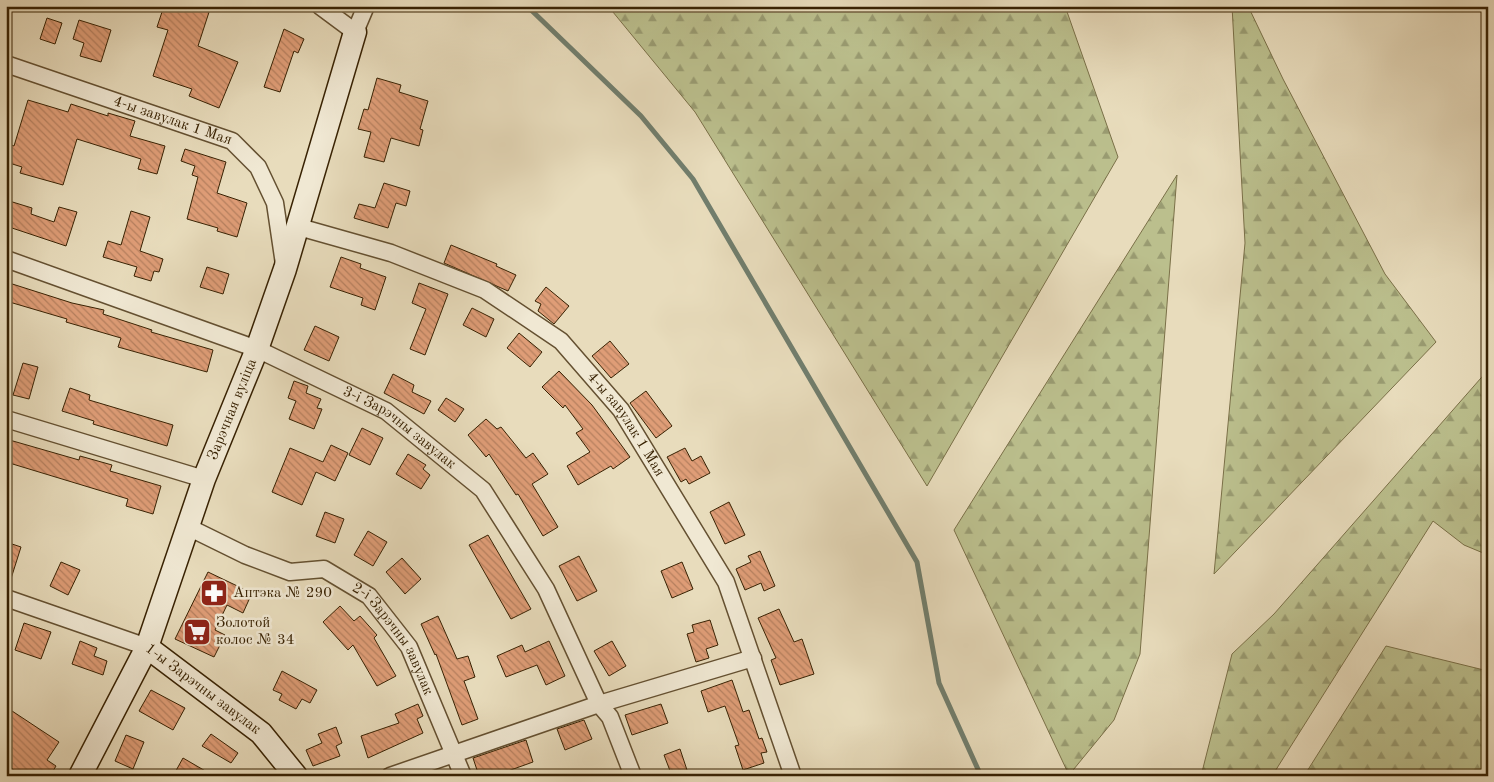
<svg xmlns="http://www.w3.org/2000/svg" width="1494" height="782" viewBox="0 0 1494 782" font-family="'Old Standard TT',serif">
<defs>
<pattern id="forest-firs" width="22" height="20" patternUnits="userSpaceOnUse" patternTransform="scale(1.25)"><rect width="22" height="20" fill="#bbbf8d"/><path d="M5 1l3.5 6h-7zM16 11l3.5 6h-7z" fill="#999b71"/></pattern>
<pattern id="building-back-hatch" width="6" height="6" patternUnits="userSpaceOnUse" patternTransform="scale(1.25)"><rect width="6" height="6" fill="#df9d77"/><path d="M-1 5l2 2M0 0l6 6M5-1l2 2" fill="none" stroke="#b6805f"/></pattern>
</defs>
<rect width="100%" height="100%" fill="#e8dcbc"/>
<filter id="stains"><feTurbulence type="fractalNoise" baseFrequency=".004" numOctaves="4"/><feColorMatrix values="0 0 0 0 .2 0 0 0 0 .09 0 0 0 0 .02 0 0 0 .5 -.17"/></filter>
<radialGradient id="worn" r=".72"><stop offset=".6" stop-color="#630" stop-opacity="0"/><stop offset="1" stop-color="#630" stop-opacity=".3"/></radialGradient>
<!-- forest -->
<g fill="url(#forest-firs)" stroke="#7a7048">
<polygon points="608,6 1065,6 1118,157 927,486 695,112"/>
<polygon points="1232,6 1248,6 1283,79 1385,274 1436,342 1214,574 1245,243"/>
<polygon points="1177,175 1140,654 1114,720 1069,775 954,530"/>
<polygon points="1488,370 1488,555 1464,545 1433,521 1272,776 1201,776 1232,654 1274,614"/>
<polygon points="1386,646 1488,671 1488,776 1304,776"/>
</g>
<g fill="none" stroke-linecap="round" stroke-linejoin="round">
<!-- stream -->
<polyline stroke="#717e6d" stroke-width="5" points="527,6 641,116 693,179 917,562 939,683 981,776"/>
</g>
<!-- building -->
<g fill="url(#building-back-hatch)" stroke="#382203">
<polygon points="164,6 211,6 198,46 238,62 219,108 189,96 192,89 153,76 168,30 157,27"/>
<polygon points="47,18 62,23 55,44 40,39"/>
<polygon points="79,20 111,30 101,62 80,56 84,43 73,39"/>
<polygon points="284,29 304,39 298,53 294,51 280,92 264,87"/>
<polygon points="377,78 401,85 399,92 428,101 420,129 423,130 419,146 391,138 384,162 364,157 371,132 358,129 364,109 368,110"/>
<polygon points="28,100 68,112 71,104 108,116 108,113 135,121 130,136 165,146 157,174 138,169 141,159 77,139 63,185 20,173 22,167 6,162 6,143 14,146"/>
<polygon points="185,149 226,162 217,193 247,203 237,237 217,231 218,228 187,219 198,177 192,175 195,166 181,161"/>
<polygon points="384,183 410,191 406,206 396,203 388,228 354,218 359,204 375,208"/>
<polygon points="6,200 32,208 31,214 54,222 59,207 77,212 66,246 6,226"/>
<polygon points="131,211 150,217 140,251 163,259 159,272 154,271 151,281 134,276 137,267 103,257 108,241 121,245"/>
<polygon points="451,245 497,264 496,266 516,275 508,291 444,263"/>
<polygon points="341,257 361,264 360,268 386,277 375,310 361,305 363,298 330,287"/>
<polygon points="207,267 229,274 223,294 200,287"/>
<polygon points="6,282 72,303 104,310 103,314 152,330 151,332 213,350 207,372 118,347 121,338 66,322 67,319 6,301"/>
<polygon points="419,283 448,294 425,355 410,349 426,309 412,303"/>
<polygon points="546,287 569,306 554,324 538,311 541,304 535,301"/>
<polygon points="472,308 494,319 486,337 463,325"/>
<polygon points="315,326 339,337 329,361 304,350"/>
<polygon points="519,333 542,352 530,367 507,348"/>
<polygon points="610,341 629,364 611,378 592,356"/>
<polygon points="23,363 38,367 29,399 13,395"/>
<polygon points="559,371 592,405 630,457 613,469 611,466 578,485 567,466 590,452 576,433 583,429 565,405 563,408 542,387"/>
<polygon points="393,374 414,385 412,392 431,401 424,414 384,393"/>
<polygon points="294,381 308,386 306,393 321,399 317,408 322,409 314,429 289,419 296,401 288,398"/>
<polygon points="70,388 90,395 89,400 173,425 167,446 93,424 94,421 62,411"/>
<polygon points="646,391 672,426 656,438 630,403"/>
<polygon points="446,398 464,409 455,422 438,410"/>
<polygon points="486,419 497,429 501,427 526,458 533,453 548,474 532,484 558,527 543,536 518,494 516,495 489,454 486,457 468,435"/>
<polygon points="362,428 383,438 370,465 349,455"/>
<polygon points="6,439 79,460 80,456 112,465 110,471 161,486 153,514 126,506 128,499 6,462"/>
<polygon points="331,445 348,453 335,481 316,472 302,505 272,492 290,448 323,462"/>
<polygon points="685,448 692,461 701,456 710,473 689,484 686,479 681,482 667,457"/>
<polygon points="408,454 426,465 423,469 430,475 421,489 396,474"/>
<polygon points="729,502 745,535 725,544 710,512"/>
<polygon points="325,512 344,519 335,543 316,536"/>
<polygon points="368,531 387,542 373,566 354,555"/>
<polygon points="488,535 531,609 511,619 469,545"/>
<polygon points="6,542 21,547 9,585 6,585"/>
<polygon points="760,551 775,586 764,591 761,583 745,590 736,569 751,562 748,556"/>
<polygon points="579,556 597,591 577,601 559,566"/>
<polygon points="402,558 421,579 405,594 386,572"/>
<polygon points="61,562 80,570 68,595 50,586"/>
<polygon points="682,562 693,589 672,598 661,571"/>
<polygon points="208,572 252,593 243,613 227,605 215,630 225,635 214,657 175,639"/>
<polygon points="340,606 354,621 360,616 377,635 374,638 396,676 377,686 353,645 348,650 323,622"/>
<polygon points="779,609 794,642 802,639 814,674 780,685 771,660 776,658 758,618"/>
<polygon points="438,616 457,659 468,656 475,677 464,681 478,719 462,725 436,654 435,655 421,624"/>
<polygon points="710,620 718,645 706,649 709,658 696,662 687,634 694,632 692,625"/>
<polygon points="24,623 51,632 41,659 15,650"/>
<polygon points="80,641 97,648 94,656 107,661 103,675 72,664"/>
<polygon points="549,641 565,676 546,685 537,665 506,677 497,656 522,645 525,652"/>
<polygon points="612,641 626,666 609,676 594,651"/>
<polygon points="282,671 317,690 310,703 302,699 296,709 279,700 282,694 273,690"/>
<polygon points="732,680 743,712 749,710 759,739 762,738 767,752 761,753 764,763 743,770 735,746 739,745 725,706 708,712 701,691"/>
<polygon points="151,690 185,708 173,730 139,711"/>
<polygon points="418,704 423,716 417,719 423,733 368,758 361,736 399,723 395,714"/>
<polygon points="661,704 668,723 632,735 625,715"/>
<polygon points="6,707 59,742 47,760 56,766 50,776 9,776 13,769 6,765"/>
<polygon points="584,720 592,739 565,750 557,729"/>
<polygon points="336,727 342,743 336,746 340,756 313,766 306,750 322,743 318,734"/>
<polygon points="211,734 238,753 231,763 202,746"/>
<polygon points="126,735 144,742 133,769 115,761"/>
<polygon points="526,740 533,762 494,776 479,776 473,758"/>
<polygon points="680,749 689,776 672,776 664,755"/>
<polygon points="183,758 214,776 173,776"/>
</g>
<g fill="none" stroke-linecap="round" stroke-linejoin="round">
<!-- street casing -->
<g stroke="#645031" stroke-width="19">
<g id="street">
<polyline points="320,6 355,32 366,6"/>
<path id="s1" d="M6 64 232 141 258 167 275 203 284 264"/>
<path id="s2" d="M299 227 391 253 485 290 561 341 621 410 726 582 793 776"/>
<path id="s3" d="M6 259 257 349 386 411 483 490 546 589 599 704 610 717 633 776"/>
<polyline points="6,419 204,479"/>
<path id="s4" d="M190 528 245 555 290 572 324 569 369 596 409 647 463 776"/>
<polyline points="6,598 147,647"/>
<polyline points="390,776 599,704 753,658"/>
</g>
</g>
<!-- secondary casing -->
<g stroke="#382203" stroke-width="25">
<g id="secondary">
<path id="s5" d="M147 647 261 733 296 776"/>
<path id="s6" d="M80 776 147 647 204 479 257 349 285 269 355 32"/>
</g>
</g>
<!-- street -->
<use href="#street" stroke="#f0e8d3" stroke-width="16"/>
<!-- secondary -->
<use href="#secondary" stroke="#f0e8d3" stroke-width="22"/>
</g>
<!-- icons -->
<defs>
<g id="pharmacy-square" transform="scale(1.4375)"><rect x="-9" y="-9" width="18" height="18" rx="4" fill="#8f2418" stroke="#f0e8d3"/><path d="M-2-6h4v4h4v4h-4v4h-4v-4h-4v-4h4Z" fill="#fff"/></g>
<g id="supermarket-square" transform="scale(1.4375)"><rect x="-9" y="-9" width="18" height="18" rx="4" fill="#8f2418" stroke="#f0e8d3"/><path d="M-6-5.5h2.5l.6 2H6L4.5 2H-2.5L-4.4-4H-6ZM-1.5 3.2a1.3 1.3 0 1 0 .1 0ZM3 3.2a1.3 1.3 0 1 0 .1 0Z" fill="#fff"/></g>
</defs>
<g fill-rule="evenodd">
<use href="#pharmacy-square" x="214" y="593"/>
<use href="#supermarket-square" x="197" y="632"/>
</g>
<g text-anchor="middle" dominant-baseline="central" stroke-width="5" stroke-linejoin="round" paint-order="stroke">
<!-- street labels -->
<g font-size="15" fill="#382203" stroke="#f0e8d3">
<text stroke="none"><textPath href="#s1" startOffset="176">4-ы завулак 1 Мая</textPath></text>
<text stroke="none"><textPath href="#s6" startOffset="398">Зарэчная вуліца</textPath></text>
<text stroke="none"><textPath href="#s2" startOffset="394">4-ы завулак 1 Мая</textPath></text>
<text stroke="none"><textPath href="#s3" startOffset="430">3-і Зарэчны завулак</textPath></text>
<text stroke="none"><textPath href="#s4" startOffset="245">2-і Зарэчны завулак</textPath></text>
<text stroke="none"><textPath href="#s5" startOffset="70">1-ы Зарэчны завулак</textPath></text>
</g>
<!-- poi labels -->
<g font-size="15" fill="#382203" stroke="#f0e8d3" text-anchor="start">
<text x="233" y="593">Аптэка № 290</text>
<text x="216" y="623">Золотой<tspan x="216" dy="17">колос № 34</tspan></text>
</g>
</g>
<!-- margin -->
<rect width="1494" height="782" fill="none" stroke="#e8dcbc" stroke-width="25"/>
<rect x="8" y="8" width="1479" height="767" fill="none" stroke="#382203" stroke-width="2.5"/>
<rect x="12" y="12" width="1469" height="757" fill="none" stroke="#382203"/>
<rect width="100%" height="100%" filter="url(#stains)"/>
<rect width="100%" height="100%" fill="url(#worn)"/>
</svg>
